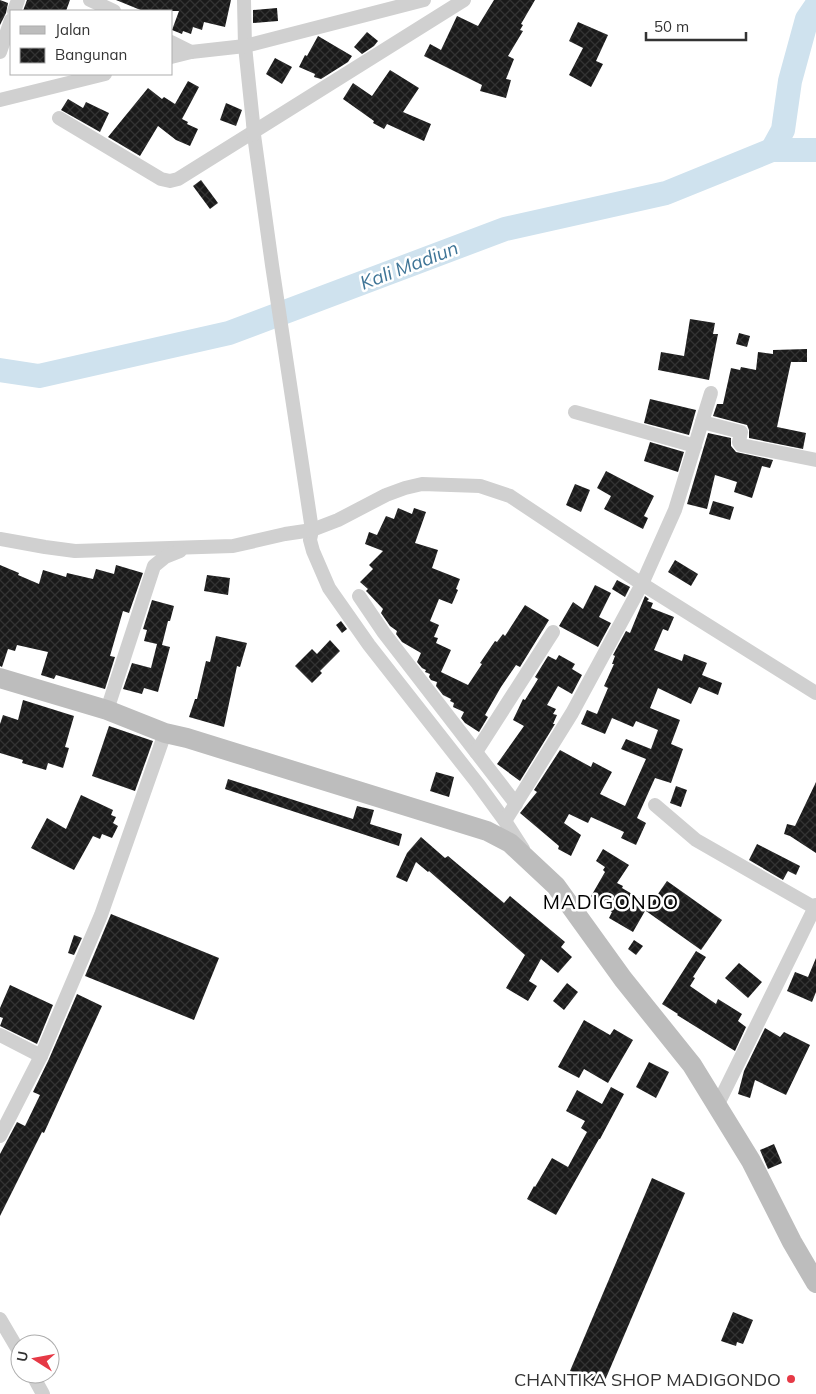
<svg xmlns="http://www.w3.org/2000/svg" width="816" height="1394" viewBox="0 0 816 1394" font-family="Mulish,sans-serif">
<defs>
<pattern id="building-cross-hatch" width="8" height="8" patternUnits="userSpaceOnUse" patternTransform="scale(1.25)"><rect width="8" height="8" fill="#1a1a1a"/><path d="M0 0l8 8M0 8l8-8" fill="none" stroke="#333"/></pattern>
</defs>
<rect width="100%" height="100%" fill="#fff"/>
<g fill="none" stroke-linecap="round" stroke-linejoin="round">
<!-- river -->
<g stroke="#cfe2ee" stroke-width="24">
<polyline points="772,150 783,130 790,81 807,19 816,6"/>
<polyline points="0,370 39,376 229,333 505,229 666,193 772,150 816,150"/>
</g>
</g>
<!-- building -->
<g fill="url(#building-cross-hatch)">
<polygon points="0,0 8,3 6,13 0,25"/>
<polygon points="27,0 70,0 66,11 23,11"/>
<polygon points="116,0 231,0 225,27 204,22 202,30 193,27 191,34 183,31 182,34 172,30 179,11 143,11"/>
<polygon points="494,0 535,0 521,24 523,25 520,30 523,31 508,56 514,59 506,79 511,80 506,98 480,91 482,85 424,56 430,44 441,50 457,16 478,26"/>
<polygon points="277,8 278,21 253,23 253,10"/>
<polygon points="578,22 608,35 596,61 603,64 591,87 569,75 583,48 569,41"/>
<polygon points="367,32 378,41 374,46 362,54 354,47"/>
<polygon points="318,36 352,56 348,62 321,79 314,77 315,74 299,67 305,55 307,56"/>
<polygon points="275,58 292,67 282,84 266,74"/>
<polygon points="390,70 419,88 403,112 431,124 424,141 387,124 384,129 373,123 374,121 343,99 353,83 372,96"/>
<polygon points="188,81 199,87 182,119 188,122 187,124 198,129 190,146 176,140 158,126 140,156 108,137 148,88 162,99 164,97 175,104"/>
<polygon points="68,99 83,108 86,102 109,113 100,132 61,110"/>
<polygon points="226,103 242,110 236,126 220,120"/>
<polygon points="201,180 218,203 210,209 193,186"/>
<polygon points="690,319 715,323 713,334 718,334 709,380 658,370 661,352 684,356"/>
<polygon points="739,333 750,336 747,347 736,344"/>
<polygon points="807,349 807,362 791,362 777,427 806,433 803,449 749,438 749,430 747,425 713,416 717,404 723,404 731,368 740,370 741,367 756,370 758,352 773,354 773,350"/>
<polygon points="650,399 696,410 689,435 644,423"/>
<polygon points="708,433 731,438 731,446 736,452 773,460 770,468 762,466 752,498 734,492 737,482 715,475 707,509 687,504"/>
<polygon points="650,442 684,452 678,472 644,461"/>
<polygon points="606,471 654,496 644,516 648,518 643,529 604,509 611,496 597,488"/>
<polygon points="575,484 590,490 581,512 566,505"/>
<polygon points="713,501 734,507 730,520 709,514"/>
<polygon points="398,508 412,514 414,508 426,512 415,543 438,550 432,568 460,579 456,589 458,590 452,604 439,599 430,621 439,625 434,637 438,638 436,643 451,650 441,672 468,685 482,664 480,663 495,641 497,642 503,634 505,636 525,605 549,620 520,667 516,665 501,687 485,715 488,717 479,732 465,723 461,718 464,712 453,707 454,703 450,701 451,699 443,695 436,686 437,682 431,680 429,677 430,674 425,672 426,670 422,668 417,662 421,653 402,642 396,634 397,631 390,626 381,613 383,609 368,593 366,591 368,589 360,582 373,569 369,565 383,551 365,544 369,532 377,535 386,516 394,519"/>
<polygon points="675,560 698,574 691,586 668,572"/>
<polygon points="0,565 19,573 18,575 39,584 43,570 66,577 67,573 93,579 96,569 114,574 116,565 143,573 129,613 123,611 110,656 115,657 105,689 56,675 54,679 41,675 48,652 17,645 15,651 8,649 2,667 0,666"/>
<polygon points="207,575 230,578 228,595 204,591"/>
<polygon points="617,580 630,587 625,597 612,589"/>
<polygon points="595,585 611,593 599,617 611,623 598,647 559,626 573,602 583,609"/>
<polygon points="645,596 649,599 647,601 653,603 651,608 674,617 668,631 663,629 654,650 682,661 684,654 707,663 702,675 722,683 718,695 699,687 691,704 658,688 650,708 680,720 671,744 683,749 671,783 655,778 637,818 646,823 636,845 621,838 624,832 591,817 588,823 569,814 564,823 581,835 571,856 558,849 559,846 520,813 537,792 534,790 560,750 591,767 593,762 612,772 600,794 625,806 646,759 621,749 626,739 651,749 658,730 636,721 633,727 612,718 605,734 581,724 587,710 597,714 608,688 604,686 614,664 612,664 615,656 613,655 626,631 630,633"/>
<polygon points="152,600 174,606 170,621 168,621 162,645 170,647 158,692 144,688 142,694 123,689 132,663 151,668 157,644 144,641 147,630 143,629"/>
<polygon points="341,621 347,629 342,633 336,625"/>
<polygon points="216,636 247,643 240,667 237,666 224,727 189,717 195,699 197,699 206,661 210,662"/>
<polygon points="330,640 340,651 320,671 322,673 312,683 295,666 312,649 317,654"/>
<polygon points="559,655 575,664 572,669 582,675 572,694 558,686 547,705 556,709 553,714 557,715 553,724 555,724 520,781 497,764 524,726 513,720 523,699 525,700 538,679 535,677 548,656 556,660"/>
<polygon points="23,700 74,716 65,747 69,748 63,768 48,763 46,770 22,763 23,760 0,753 0,724 3,715 18,720"/>
<polygon points="109,726 153,741 135,791 92,776"/>
<polygon points="436,772 454,777 449,797 430,791"/>
<polygon points="228,779 353,819 357,806 374,810 370,824 402,834 399,846 225,789"/>
<polygon points="816,782 816,853 790,836 784,834 787,824 795,826"/>
<polygon points="676,786 687,790 681,807 670,803"/>
<polygon points="81,795 113,810 111,815 116,817 113,823 118,826 112,838 102,834 100,839 93,836 74,870 31,848 47,818 66,829"/>
<polygon points="421,837 445,858 448,856 504,903 510,896 565,942 561,947 572,957 558,973 541,959 529,981 537,986 528,1001 506,988 525,955 429,871 428,872 416,862 407,882 396,877 407,853"/>
<polygon points="757,844 800,866 796,875 788,871 783,880 749,860"/>
<polygon points="603,849 629,865 617,883 623,886 622,888 649,904 633,932 609,918 612,912 590,898 605,872 603,870 605,867 596,861"/>
<polygon points="667,881 722,920 701,950 646,911"/>
<polygon points="111,914 219,958 194,1020 85,976"/>
<polygon points="74,935 82,938 74,955 68,953"/>
<polygon points="634,940 643,946 636,955 628,949"/>
<polygon points="696,951 706,957 693,977 695,978 690,986 716,1004 718,999 742,1014 738,1021 746,1027 735,1051 677,1015 678,1014 662,1004"/>
<polygon points="816,958 816,992 812,1002 787,991 795,972 808,977"/>
<polygon points="739,963 762,982 748,998 725,978"/>
<polygon points="567,983 578,992 564,1010 553,1001"/>
<polygon points="10,985 53,1005 37,1044 0,1026 3,1018 0,1017 0,1008"/>
<polygon points="77,994 102,1006 44,1133 42,1132 0,1216 0,1154 17,1122 25,1126 40,1095 33,1092 49,1059"/>
<polygon points="584,1020 610,1035 614,1029 633,1040 608,1083 584,1069 579,1078 558,1067"/>
<polygon points="765,1028 780,1037 784,1032 810,1045 786,1095 755,1080 750,1098 738,1094 744,1071"/>
<polygon points="649,1062 669,1072 656,1098 636,1087"/>
<polygon points="611,1087 624,1094 600,1139 599,1139 556,1215 527,1199 534,1186 535,1187 552,1158 568,1167 587,1132 581,1128 585,1121 566,1111 577,1090 602,1104"/>
<polygon points="774,1144 782,1163 768,1169 760,1150"/>
<polygon points="652,1178 685,1193 603,1385 570,1371"/>
<polygon points="733,1312 753,1320 743,1344 737,1342 736,1346 721,1341"/>
</g>
<g fill="none" stroke-linecap="round" stroke-linejoin="round">
<!-- minor -->
<g stroke="#d0d0d0" stroke-width="14">
<polyline points="90,0 114,11"/>
<polyline points="244,0 245,46 253,123"/>
<polyline points="14,11 18,0"/>
<polyline points="171,42 191,52"/>
<polyline points="0,52 11,20"/>
<polyline points="171,57 191,52 245,46 424,0"/>
<polyline points="0,100 105,74"/>
<polyline points="59,118 161,179 170,181 178,179 464,0"/>
<polyline points="254,135 272,265 312,530 310,540 313,551 329,588 369,645 478,784 505,821 523,849"/>
<polyline points="575,412 695,446"/>
<polyline points="702,422 711,393"/>
<polyline points="0,539 45,547 75,551 233,546 285,534 312,530 338,520 386,495 405,488 422,484 480,486 510,496 642,584 816,693"/>
<polyline points="359,596 384,633 516,804"/>
<polyline points="107,710 154,566 165,557 180,551"/>
<polyline points="476,752 553,632"/>
<polyline points="655,805 696,840 815,908"/>
<polyline points="505,821 572,713 642,584 675,510 702,422 741,432 739,442 741,445 816,460"/>
<polyline points="0,1035 41,1056 101,915 165,733"/>
<polyline points="717,1106 816,905"/>
<polyline points="0,1136 41,1056"/>
<polyline points="0,1319 20,1353"/>
<polyline points="32,1374 43,1394"/>
</g>
<!-- secondary -->
<polyline stroke="#bdbdbd" stroke-width="20" points="0,678 107,710 165,733 187,738 487,831 510,843 556,886 623,979 692,1065 751,1161 792,1242 816,1283"/>
<!-- minor-bridge -->
<polyline stroke="#d0d0d0" stroke-width="14" points="253,123 254,135"/>
</g>
<!-- markers -->
<circle fill="#e63946" stroke="#fff" stroke-width="2" cx="791" cy="1379" r="5"/>
<g text-anchor="middle" dominant-baseline="central" stroke-width="5" stroke-linejoin="round" paint-order="stroke">
<!-- poi labels -->
<g font-size="18" fill="#333" stroke="#fff" text-anchor="end">
<text x="781" y="1379">CHANTIKA SHOP MADIGONDO</text>
</g>
<!-- water labels -->
<g font-size="19" font-style="italic" fill="#3f7597" stroke="#fff">
<text transform="translate(409 265) rotate(-21)">Kali Madiun</text>
</g>
<!-- quarter labels -->
<g font-size="20" letter-spacing="1" fill="#000" stroke="#fff">
<text x="611" y="901">MADIGONDO</text>
</g>
</g>
<!-- legend -->
<rect x="10" y="10" width="162" height="65" fill="#ffffff" stroke="#adadad"/>
<rect x="20" y="26" width="25" height="8" fill="#bdbdbd" stroke="#adadad"/>
<text x="55" y="35" font-size="15" fill="#333333">Jalan</text>
<rect x="20" y="48" width="25" height="15" fill="url(#building-cross-hatch)" stroke="#adadad"/>
<text x="55" y="60" font-size="15" fill="#333333">Bangunan</text>
<!-- north arrow -->
<g transform="translate(35 1359) rotate(281)"><circle r="24" fill="#ffffff" stroke="#adadad"/>
<path d="M0-4L9 19L0 12L-9 19Z" fill="#e63946"/>
<text y="-8" font-size="14" font-weight="bold" text-anchor="middle" fill="#333333">U</text>
</g>
<!-- scale -->
<path d="M646 32v8h100v-8" fill="none" stroke="#333333" stroke-width="2.5"/>
<text x="654" y="32" font-size="15" fill="#333333" stroke="#ffffff" stroke-width="4" paint-order="stroke">50 m</text>
</svg>
